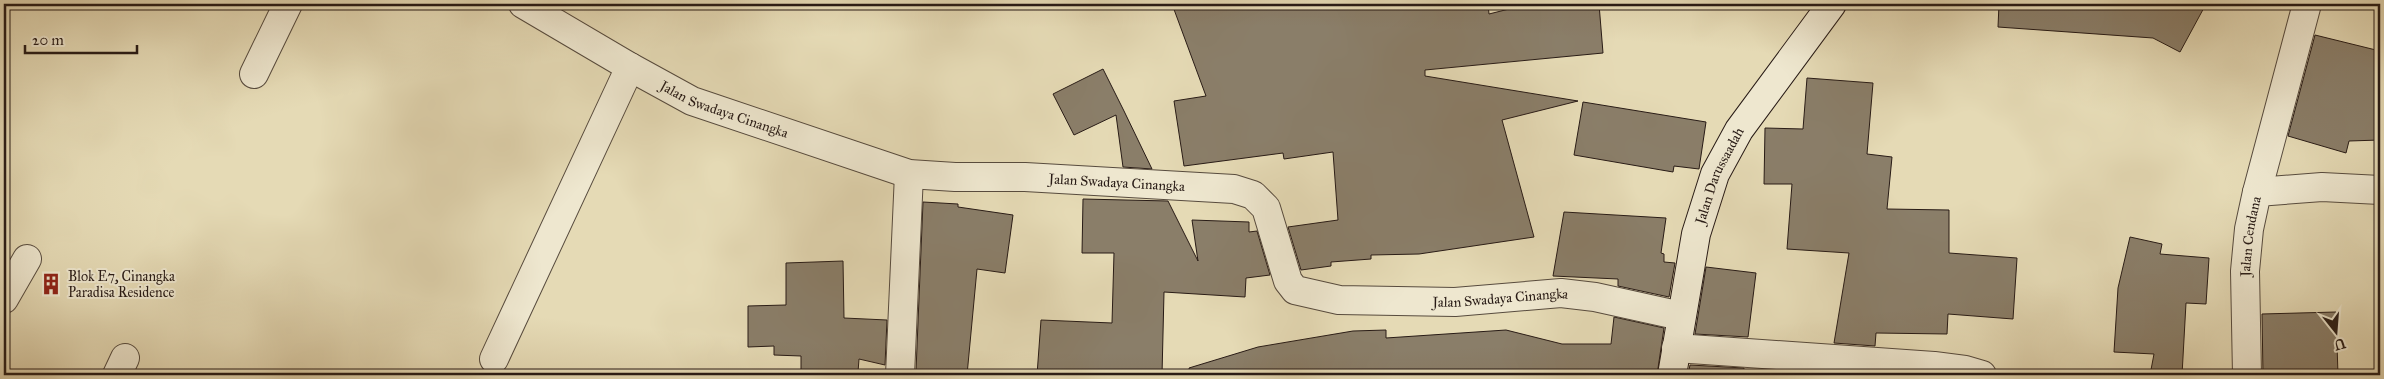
<svg xmlns="http://www.w3.org/2000/svg" width="2384" height="379" viewBox="0 0 2384 379" font-family="'IM FELL Great Primer',serif">
<rect width="100%" height="100%" fill="#e5dab5"/>
<filter id="stains"><feTurbulence type="fractalNoise" baseFrequency=".004" numOctaves="4"/><feColorMatrix values="0 0 0 0 .2 0 0 0 0 .09 0 0 0 0 .02 0 0 0 .5 -.17"/></filter>
<radialGradient id="worn" r=".72"><stop offset=".6" stop-color="#630" stop-opacity="0"/><stop offset="1" stop-color="#630" stop-opacity=".3"/></radialGradient>
<!-- building -->
<g fill="#8a7e69" stroke="#281b16">
<polygon points="1172,4 1488,4 1489,14 1529,4 1599,4 1603,53 1425,70 1425,76 1578,101 1502,120 1534,237 1419,254 1371,255 1371,259 1331,262 1331,266 1301,270 1288,227 1338,220 1333,152 1284,159 1283,153 1184,166 1174,101 1206,96"/>
<polygon points="1999,4 2206,4 2180,52 2153,38 1998,27"/>
<polygon points="2315,35 2380,51 2380,140 2349,141 2346,153 2288,136"/>
<polygon points="1103,69 1124,111 1152,169 1123,167 1116,115 1074,135 1053,94"/>
<polygon points="1807,78 1873,83 1867,154 1892,157 1887,209 1949,210 1949,253 2017,258 2013,319 1948,314 1947,334 1876,333 1875,346 1834,343 1849,253 1787,249 1792,184 1764,184 1765,128 1803,129"/>
<polygon points="1583,102 1706,122 1699,169 1674,166 1673,172 1574,155"/>
<polygon points="1083,199 1168,201 1198,261 1192,220 1249,222 1249,232 1257,231 1270,275 1246,278 1245,297 1164,292 1162,375 1037,375 1041,320 1112,323 1114,253 1082,253"/>
<polygon points="923,202 958,204 958,207 1013,215 1005,273 977,269 967,375 934,375 916,371"/>
<polygon points="1564,212 1666,218 1661,253 1664,254 1664,262 1675,263 1669,297 1618,286 1618,279 1553,276"/>
<polygon points="2130,237 2162,244 2160,254 2209,258 2206,304 2186,303 2182,375 2150,375 2154,354 2114,352 2118,288"/>
<polygon points="843,261 844,318 887,320 885,365 859,359 858,372 801,370 801,356 774,355 774,346 748,347 748,306 786,305 786,263"/>
<polygon points="1706,267 1756,273 1748,337 1695,334"/>
<polygon points="2336,312 2338,375 2263,375 2262,314"/>
<polygon points="1614,317 1664,328 1657,375 1190,375 1189,368 1258,347 1353,331 1386,330 1386,338 1506,330 1562,344 1611,344"/>
<polygon points="1690,365 1744,368 1743,375 1688,375"/>
</g>
<g fill="none" stroke-linecap="round" stroke-linejoin="round">
<!-- street casing -->
<g stroke="#574b3e" stroke-width="30">
<g id="street">
<path id="s1" d="M523 4 630 67 692 101 909 174 955 177H1025L1234 189 1253 195 1266 208 1288 281 1295 290 1339 300 1455 302 1561 293 1595 297 1681 316"/>
<polyline points="254,74 288,4"/>
<polyline points="2257,192 2307,4"/>
<polyline points="4,299 27,259"/>
<polyline points="1676,348 1934,366 1965,370 1982,375"/>
<polyline points="494,359 630,67"/>
<polyline points="117,375 125,358"/>
<polyline points="900,375 909,174"/>
<path id="s2" d="M2247 375 2245 271 2249 229 2257 192 2322 187 2380 190"/>
</g>
</g>
<!-- secondary casing -->
<g stroke="#281b16" stroke-width="30">
<g id="secondary">
<path id="s3" d="M1672 375 1696 234 1715 174 1739 130 1832 4"/>
</g>
</g>
<!-- street -->
<use href="#street" stroke="#eee7cf" stroke-width="28"/>
<!-- secondary -->
<use href="#secondary" stroke="#eee7cf" stroke-width="28"/>
</g>
<!-- icons -->
<defs>
<g id="building-bare" transform="scale(1.725)"><path d="M-4-6H4V6H1V3H-1V6H-4ZM-2.5-4.3h1.7v1.8h-1.7ZM.8-4.3h1.7v1.8H.8ZM-2.5-1h1.7V.8h-1.7ZM.8-1h1.7V.8H.8Z" fill="#8f2418" stroke="#eee7cf" stroke-width="2.5" paint-order="stroke"/></g>
</defs>
<g fill-rule="evenodd">
<use href="#building-bare" x="51" y="284"/>
</g>
<g text-anchor="middle" dominant-baseline="central" stroke-width="4" stroke-linejoin="round" paint-order="stroke">
<!-- street labels -->
<g font-size="14" fill="#281b16" stroke="#eee7cf">
<text stroke="none"><textPath href="#s1" startOffset="228">Jalan Swadaya Cinangka</textPath></text>
<text stroke="none"><textPath href="#s3" startOffset="206">Jalan Darussaadah</textPath></text>
<text stroke="none"><textPath href="#s1" startOffset="632">Jalan Swadaya Cinangka</textPath></text>
<text stroke="none"><textPath href="#s2" startOffset="139">Jalan Cendana</textPath></text>
<text stroke="none"><textPath href="#s1" startOffset="1082">Jalan Swadaya Cinangka</textPath></text>
</g>
<!-- poi labels -->
<g font-size="14" fill="#281b16" stroke="#eee7cf" text-anchor="start">
<text x="68" y="276">Blok E7, Cinangka<tspan x="68" dy="16">Paradisa Residence</tspan></text>
</g>
</g>
<!-- margin -->
<rect width="2384" height="379" fill="none" stroke="#e5dab5" stroke-width="20"/>
<rect x="5" y="5" width="2374" height="369" fill="none" stroke="#281b16" stroke-width="2.5"/>
<rect x="10" y="10" width="2364" height="359" fill="none" stroke="#281b16"/>
<!-- north arrow -->
<g transform="translate(2336 332) rotate(163)" stroke="#eee7cf" stroke-width="4" paint-order="stroke">
<path d="M0-4L9 19L0 12L-9 19Z" fill="#281b16"/>
<text y="-8" font-size="14" font-weight="bold" text-anchor="middle" fill="#281b16">U</text>
</g>
<!-- scale -->
<path d="M25 45v8h112v-8" fill="none" stroke="#281b16" stroke-width="2.5"/>
<text x="32" y="45" font-size="15" fill="#281b16" stroke="#eee7cf" stroke-width="4" paint-order="stroke">20 m</text>
<rect width="100%" height="100%" filter="url(#stains)"/>
<rect width="100%" height="100%" fill="url(#worn)"/>
</svg>
